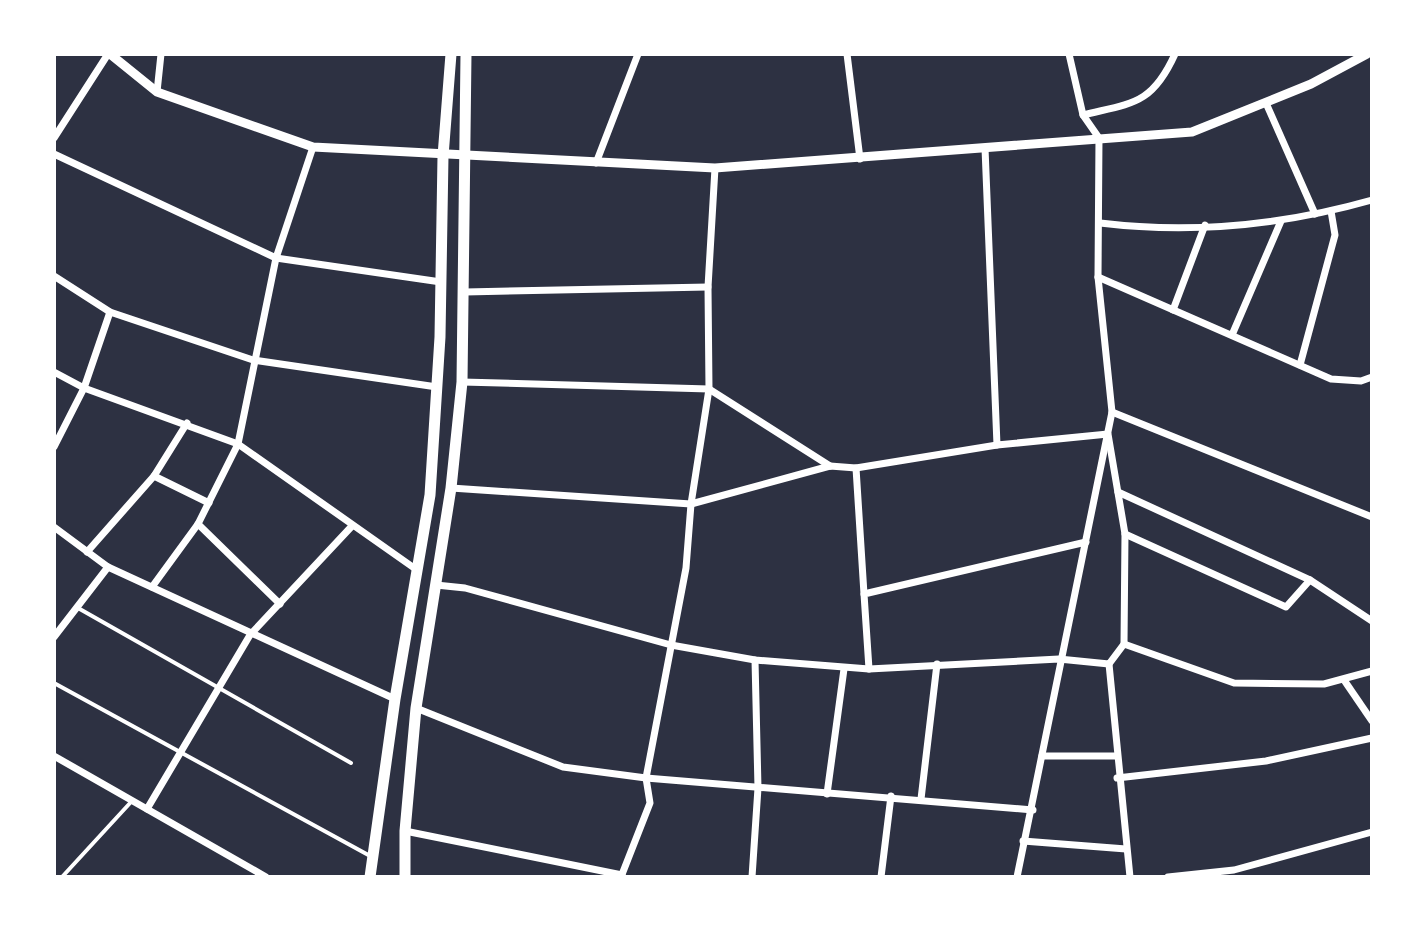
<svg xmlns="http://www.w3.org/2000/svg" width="1426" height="931" viewBox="0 0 1426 931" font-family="'Source Sans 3',sans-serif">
<rect width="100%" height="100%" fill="#2d3142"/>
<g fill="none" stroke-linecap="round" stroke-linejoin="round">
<!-- service -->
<g stroke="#fff" stroke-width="4">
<polyline points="78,608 351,763"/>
<polyline points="54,683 372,857"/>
<polyline points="62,877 131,802"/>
</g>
<!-- minor -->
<g stroke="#fff" stroke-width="7">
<polyline points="847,54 860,159"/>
<polyline points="157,92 161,54"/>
<polyline points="1266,103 1315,214"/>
<path d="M1083 115C1132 103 1152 105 1175 54"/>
<polyline points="54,138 108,54"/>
<polyline points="985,148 997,445 1108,434 1125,534 1124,644"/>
<polyline points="54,154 276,258 441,282"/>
<polyline points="596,163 638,54"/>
<path d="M1100 223C1191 234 1284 225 1372 200"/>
<polyline points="54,276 110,312 253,360 437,387"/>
<polyline points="1098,277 1331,379 1361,381 1372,377"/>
<polyline points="465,292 708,287"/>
<polyline points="1173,310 1205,225"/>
<polyline points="1232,335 1281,221"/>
<polyline points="1300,365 1335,235 1331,211"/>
<polyline points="54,372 84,388 238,444 417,570"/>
<polyline points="462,382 709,389 830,466"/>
<polyline points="1112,412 1372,517"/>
<polyline points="54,447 84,388 110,312"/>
<polyline points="856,468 864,594"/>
<polyline points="154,476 209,503"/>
<polyline points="451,488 691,504 830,466 856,468 997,445"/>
<polyline points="1118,492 1310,580 1372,621"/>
<polyline points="198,524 280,604"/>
<polyline points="54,527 108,567 395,699"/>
<polyline points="1125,534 1286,607 1310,580"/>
<polyline points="87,552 154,476 187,423"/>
<polyline points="436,585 465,588 671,645 755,660 869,669 1059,659 1109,664 1124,644 1234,683 1324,684 1372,671"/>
<polyline points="152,587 198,524 238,444 276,258 313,147"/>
<polyline points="54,637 108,567"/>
<polyline points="1109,664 1130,877"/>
<polyline points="869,669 864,594 1086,542"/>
<polyline points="1344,680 1372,721"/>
<polyline points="416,708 563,767 646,778 1033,810"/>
<polyline points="54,756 266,877"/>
<polyline points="1042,756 1116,756"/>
<polyline points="1117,778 1266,761 1372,738"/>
<polyline points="827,794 844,669"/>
<polyline points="921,799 937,664"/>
<polyline points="147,809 250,635 352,526"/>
<polyline points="405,831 622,875"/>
<polyline points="1023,841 1126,849"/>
<polyline points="621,877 650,803 646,778 686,568 691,504 709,389 708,287 715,168"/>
<polyline points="752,877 758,788 755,660"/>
<polyline points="881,877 891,796"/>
<polyline points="1017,877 1112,412 1098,277 1099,138 1083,115 1069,54"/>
<polyline points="1168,877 1234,870 1372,832"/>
</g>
<!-- tertiary -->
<polyline stroke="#fff" stroke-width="9" points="110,54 157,92 313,147 715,168 1192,132 1311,84 1367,54"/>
<!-- primary -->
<g stroke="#fff" stroke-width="11">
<polyline points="370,877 395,699 430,495 440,337 443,156 451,54"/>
<polyline points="405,877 405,831 416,708 451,488 462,382 466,54"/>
</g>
</g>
<!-- border -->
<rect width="1426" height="931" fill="none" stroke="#ffffff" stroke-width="112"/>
</svg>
